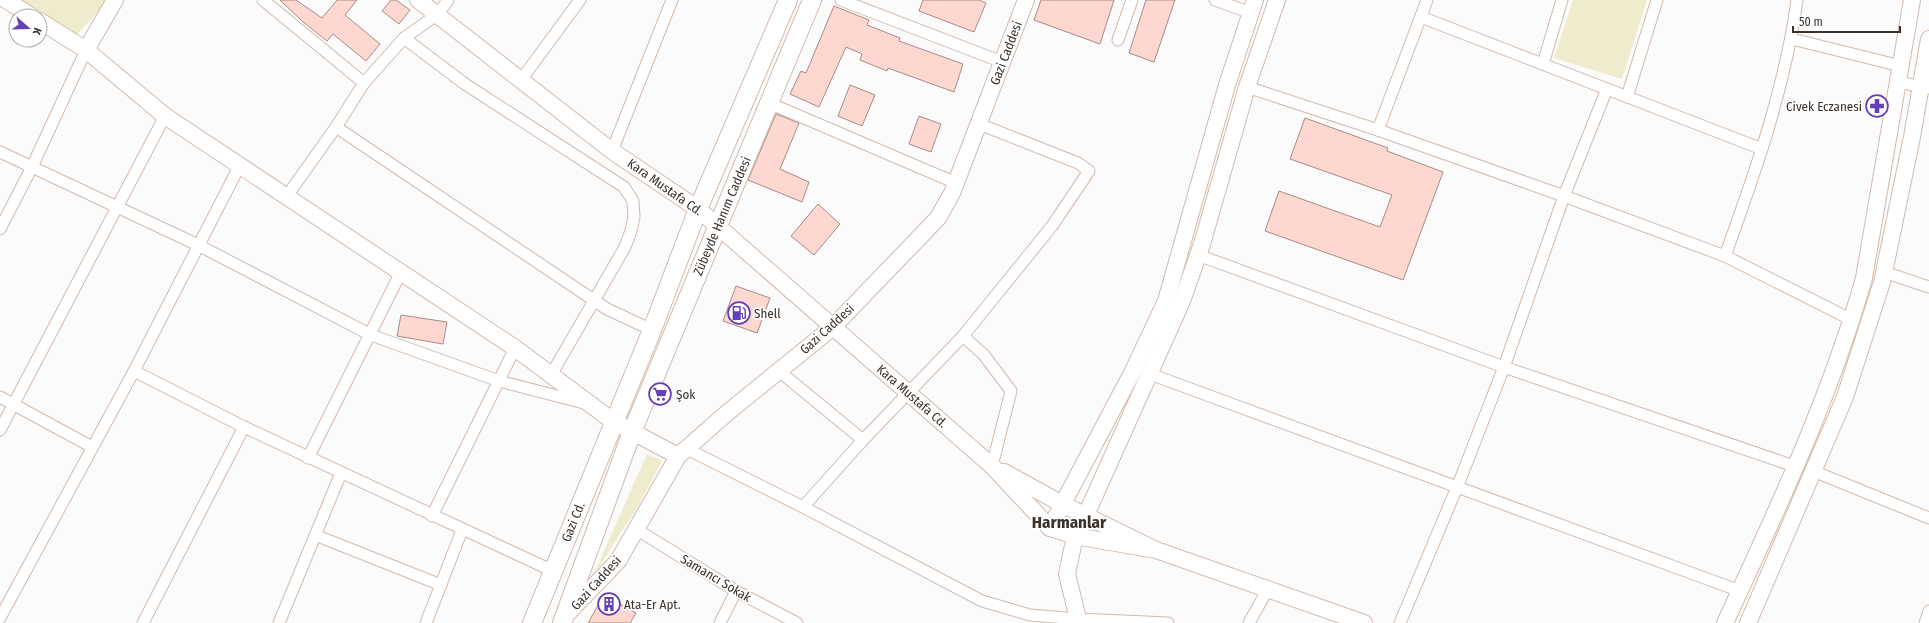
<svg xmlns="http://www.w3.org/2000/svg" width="1929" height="623" viewBox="0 0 1929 623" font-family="'Fira Sans Condensed',sans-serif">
<rect width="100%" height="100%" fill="#fbfbfb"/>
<!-- green -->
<g fill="#efeccd">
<polygon points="18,0 108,0 75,37"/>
<polygon points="1573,0 1647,0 1622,79 1554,58"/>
<polygon points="647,454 662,461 638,506 592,578"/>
</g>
<!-- building -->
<g fill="#fed7d0" stroke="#a78b86">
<polygon points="280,0 296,0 322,18 337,0 357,0 345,15 380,44 366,61 333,34 327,41 302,21"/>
<polygon points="391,0 396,0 410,10 399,24 382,11"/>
<polygon points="923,0 979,0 986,3 974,32 919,11"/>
<polygon points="1041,0 1114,0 1100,44 1034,20"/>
<polygon points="1146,0 1175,0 1154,62 1129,53"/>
<polygon points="834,6 869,20 867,25 900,38 899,41 963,64 954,92 888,68 887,71 860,60 862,54 846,47 819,107 790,94 801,71 806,73"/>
<polygon points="850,85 875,95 862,126 838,116"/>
<polygon points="776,114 799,123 780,169 809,182 802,202 748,180"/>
<polygon points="919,116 941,124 931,152 909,144"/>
<polygon points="1305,118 1388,148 1387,151 1443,172 1403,280 1265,231 1279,191 1380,227 1392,195 1290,159"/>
<polygon points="818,204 840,224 814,255 791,236"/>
<polygon points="736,286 770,298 757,333 723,321"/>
<polygon points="401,315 447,322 443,344 397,336"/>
<polygon points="604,595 636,613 630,623 588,623"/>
</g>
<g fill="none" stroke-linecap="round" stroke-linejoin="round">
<!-- street casing -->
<g stroke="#d2baab" stroke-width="13">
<g id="street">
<polyline points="263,0 364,83"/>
<polyline points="841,0 1002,62"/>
<polyline points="1215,0 1251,13"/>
<polyline points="1421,17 1762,149"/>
<polyline points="404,38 465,84 624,187 633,201 634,217 631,231 625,247 551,375"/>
<polyline points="1792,39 1901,66"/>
<polyline points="1118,40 1132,0"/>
<polyline points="1543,64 1562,0"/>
<polyline points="521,80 580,0"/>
<polyline points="1898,82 1929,88"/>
<polyline points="1247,87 1378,130 1564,196 1725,256 1852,320"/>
<polyline points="1627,97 1657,0"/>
<polyline points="769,103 956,183"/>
<polyline points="336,127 607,309 652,330"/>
<polyline points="1378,130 1427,0"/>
<polyline points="612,151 672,0"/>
<polyline points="0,152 198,245 371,335 499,381 584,403"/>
<polyline points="287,196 336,127 364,83 404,38 438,14 448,0"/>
<polyline points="0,229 32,167 86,50"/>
<polyline points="1198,255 1504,367 1797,467"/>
<path d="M1725 256C1755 173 1785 88 1797 0"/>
<polyline points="1884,272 1929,287"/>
<polyline points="963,336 984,355 1011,391 992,466"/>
<polyline points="134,371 244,427 553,571"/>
<polyline points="779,371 863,440"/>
<polyline points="1150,374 1740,591"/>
<polyline points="0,397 92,447"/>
<polyline points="0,430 165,116"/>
<polyline points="687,449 803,507 982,601 1030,615 1078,619 1168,623"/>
<polyline points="308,458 401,272"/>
<polyline points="1813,471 1929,518"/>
<polyline points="803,507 863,440 963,336 1052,226 1089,171 1078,163 979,124"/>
<polyline points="432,516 515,348"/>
<polyline points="636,529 736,591 797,623"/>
<polyline points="315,535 441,585"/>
<polyline points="0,618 134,371 240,165"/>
<polyline points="143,623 244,427"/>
<polyline points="279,623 341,473"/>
<polyline points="426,623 462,530"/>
<polyline points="720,623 736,591"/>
<polyline points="1249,623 1268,589"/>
<polyline points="1400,623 1460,480 1504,367 1564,196 1607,89"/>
<polyline points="1925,623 1929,611"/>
</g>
</g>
<!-- secondary casing -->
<g stroke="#d2baab" stroke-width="18">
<g id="secondary">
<polyline points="6,0 31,16"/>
<polyline points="418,0 612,151 698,209 992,466 1050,528 1075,536 1156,550"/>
<polyline points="40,21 86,50 165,116 515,348 614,422 678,456"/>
<polyline points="86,50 115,0"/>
<polyline points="1004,472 1062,504 1156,550 1364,623"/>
<polyline points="1050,528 1132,373 1166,301 1227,85 1255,0"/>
<polyline points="566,615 618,561 678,456 727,413 833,327 938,218 952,193 1026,0"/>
<polyline points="1079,623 1067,574 1075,536 1086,515 1182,301 1202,244 1247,87 1277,0"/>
<path d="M1725 623C1777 510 1830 398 1864 278L1912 0"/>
<polyline points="1748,623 1845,397 1882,282 1912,137 1929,39"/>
</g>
</g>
<!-- primary casing -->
<g stroke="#d2baab" stroke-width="20">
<g id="primary">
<polyline points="532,623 652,330 698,209 788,0"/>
<polyline points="562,623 632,432 812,0"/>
</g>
</g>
<!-- street -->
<use href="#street" stroke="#fff" stroke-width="11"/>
<!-- secondary -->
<use href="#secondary" stroke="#fff" stroke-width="16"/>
<!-- primary -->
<use href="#primary" stroke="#fff" stroke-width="18"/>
</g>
<!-- icons -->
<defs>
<g id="pharmacy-ring" transform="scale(1.15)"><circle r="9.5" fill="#fff" stroke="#643fb7" stroke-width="1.5"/><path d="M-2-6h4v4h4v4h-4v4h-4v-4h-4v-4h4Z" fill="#643fb7"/></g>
<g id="fuel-ring" transform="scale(1.15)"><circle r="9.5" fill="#fff" stroke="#643fb7" stroke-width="1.5"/><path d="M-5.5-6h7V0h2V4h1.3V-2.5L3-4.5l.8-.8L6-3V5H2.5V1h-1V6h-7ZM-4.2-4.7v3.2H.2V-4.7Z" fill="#643fb7"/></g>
<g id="supermarket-ring" transform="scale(1.15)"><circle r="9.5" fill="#fff" stroke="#643fb7" stroke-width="1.5"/><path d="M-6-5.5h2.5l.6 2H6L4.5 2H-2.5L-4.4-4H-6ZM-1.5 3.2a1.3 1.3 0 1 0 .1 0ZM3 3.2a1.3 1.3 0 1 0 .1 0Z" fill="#643fb7"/></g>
<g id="building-ring" transform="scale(1.15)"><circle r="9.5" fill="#fff" stroke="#643fb7" stroke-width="1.5"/><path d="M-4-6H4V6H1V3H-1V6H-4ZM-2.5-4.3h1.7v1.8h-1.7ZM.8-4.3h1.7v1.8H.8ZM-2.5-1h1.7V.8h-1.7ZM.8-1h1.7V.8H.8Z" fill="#643fb7"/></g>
</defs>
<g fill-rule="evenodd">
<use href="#pharmacy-ring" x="1877" y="106"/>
<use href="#fuel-ring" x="739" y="313"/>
<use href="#supermarket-ring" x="660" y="394"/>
<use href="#building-ring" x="609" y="604"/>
</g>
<g text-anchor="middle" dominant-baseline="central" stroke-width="3.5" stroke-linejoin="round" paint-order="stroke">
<!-- street labels -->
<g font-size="13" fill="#3a312b" stroke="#fff">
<text transform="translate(1006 53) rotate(-69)">Gazi Caddesi</text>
<text transform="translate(665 187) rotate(35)">Kara Mustafa Cd.</text>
<text transform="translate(722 216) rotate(-67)">Zübeyde Hanım Caddesi</text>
<text transform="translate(827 329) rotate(-42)">Gazi Caddesi</text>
<text transform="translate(912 396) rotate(41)">Kara Mustafa Cd.</text>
<text transform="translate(573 522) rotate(-68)">Gazi Cd.</text>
<text transform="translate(716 578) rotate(31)">Samancı Sokak</text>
<text transform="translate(596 583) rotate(-48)">Gazi Caddesi</text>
</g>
<!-- poi labels -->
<g font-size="13" fill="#3a312b" stroke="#fff" text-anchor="start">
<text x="1862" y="106" text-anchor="end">Civek Eczanesi</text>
<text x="754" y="313">Shell</text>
<text x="676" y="394">Şok</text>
<text x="624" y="604">Ata-Er Apt.</text>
</g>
<!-- district labels -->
<g font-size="17" font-weight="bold" fill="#3a312b" stroke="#fff">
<text x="1069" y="522">Harmanlar</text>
</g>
</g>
<!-- north arrow -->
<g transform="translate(28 28) rotate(110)"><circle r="19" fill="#ffffff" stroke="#b0adaa"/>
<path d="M0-3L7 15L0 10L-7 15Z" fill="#643fb7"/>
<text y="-6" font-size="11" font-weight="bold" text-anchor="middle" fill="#3a312b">K</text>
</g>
<!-- scale -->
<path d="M1793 26v6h107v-6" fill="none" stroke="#3a312b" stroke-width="2"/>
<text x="1799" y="26" font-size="12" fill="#3a312b" stroke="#ffffff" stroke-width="3" paint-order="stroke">50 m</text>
</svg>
